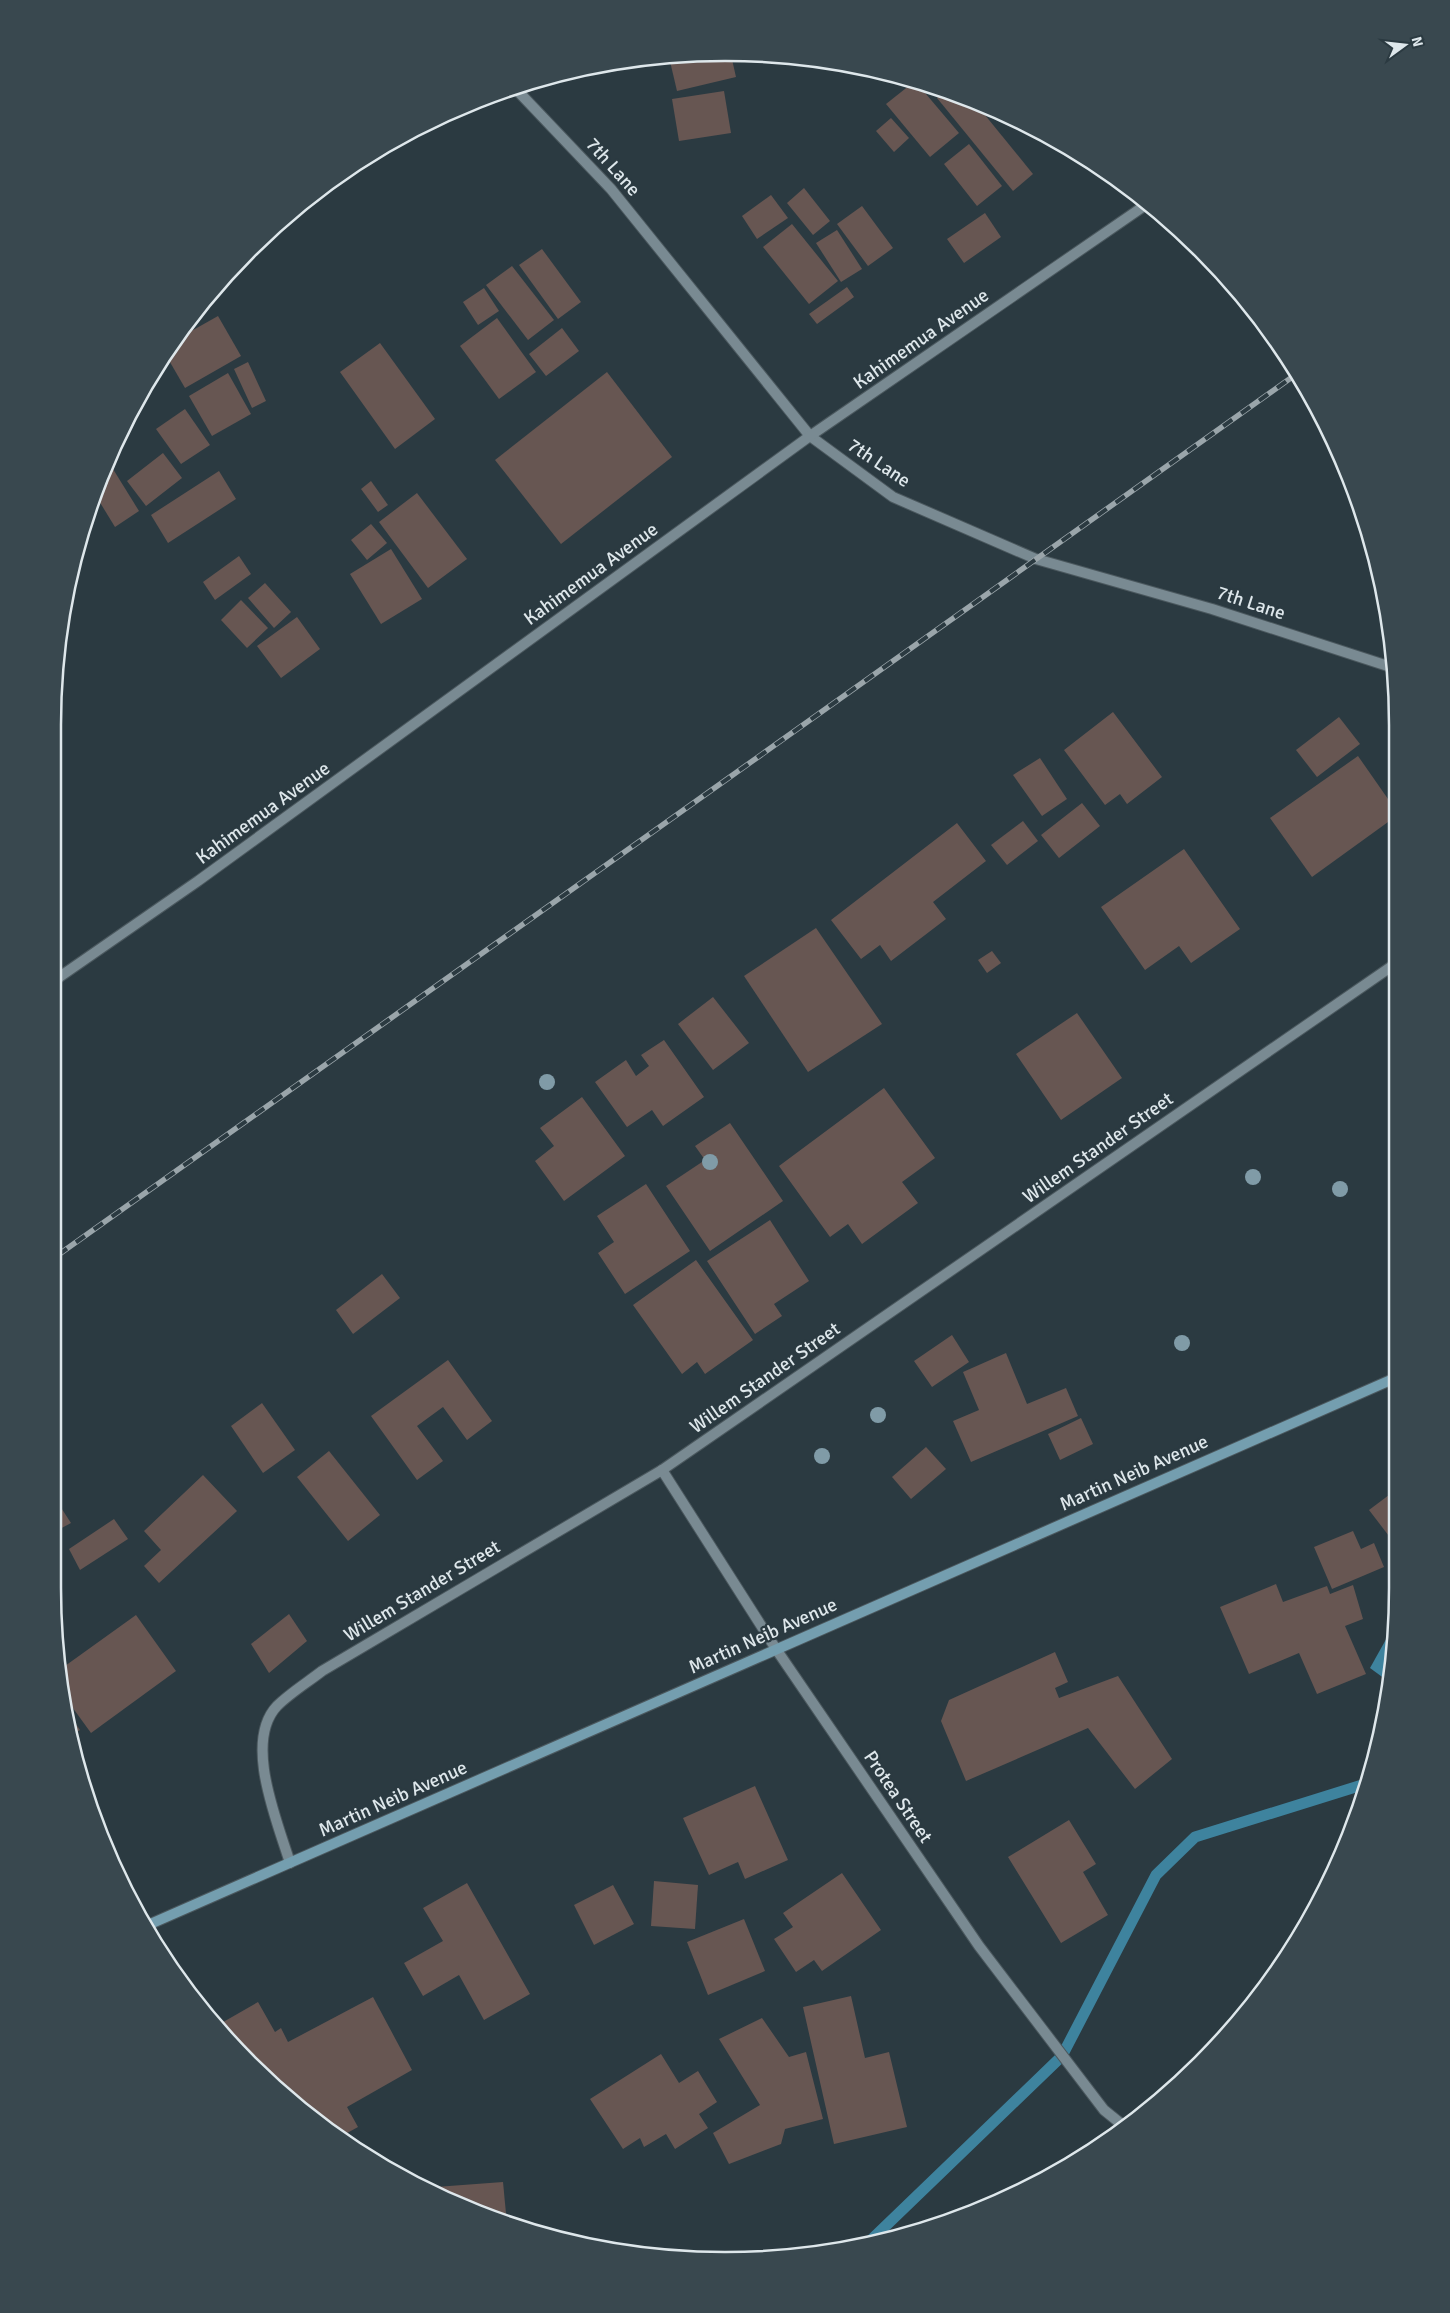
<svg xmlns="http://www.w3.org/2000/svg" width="1450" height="2313" viewBox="0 0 1450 2313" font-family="Signika,sans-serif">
<rect width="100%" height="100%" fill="#2b3a41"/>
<!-- water -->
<polygon fill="#3e839e" points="1389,1634 1392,1634 1392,1675 1385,1679 1370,1668"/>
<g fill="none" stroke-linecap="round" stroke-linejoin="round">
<!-- stream -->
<polyline stroke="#3e839e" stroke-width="11" points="870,2241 1062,2056 1156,1875 1195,1837 1362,1785"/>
</g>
<!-- building -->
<g fill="#675652">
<polygon points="731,55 736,77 677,91 669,57"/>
<polygon points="915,81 959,133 930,157 886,104"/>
<polygon points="724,91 731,133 679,141 672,99"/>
<polygon points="944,92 976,104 1033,174 1013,191 937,98"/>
<polygon points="891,118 909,138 894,152 876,131"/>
<polygon points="969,144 1002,186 977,206 944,164"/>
<polygon points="804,188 830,221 813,235 787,203"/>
<polygon points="771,195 788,218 757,239 742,216"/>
<polygon points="862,206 893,248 868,266 837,224"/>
<polygon points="985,213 1001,237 964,263 947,239"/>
<polygon points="792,224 838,281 809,304 763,247"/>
<polygon points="837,230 862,269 841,282 816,243"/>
<polygon points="542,249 581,302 558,319 519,265"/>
<polygon points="512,266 554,320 528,340 486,285"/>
<polygon points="847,287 854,297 817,324 809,314"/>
<polygon points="484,288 499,311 478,325 463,302"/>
<polygon points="218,316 241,356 185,388 167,357 179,338"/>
<polygon points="497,318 536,372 499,399 460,346"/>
<polygon points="562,328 579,351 546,376 529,354"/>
<polygon points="380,343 435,419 395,449 340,372"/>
<polygon points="248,362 266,401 252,408 234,369"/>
<polygon points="607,372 672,457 561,544 495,460"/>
<polygon points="228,373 251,414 212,436 189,396"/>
<polygon points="185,409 210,445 181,464 156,429"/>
<polygon points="163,453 182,478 146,506 127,481"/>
<polygon points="108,461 139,511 115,527 96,496 104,468"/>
<polygon points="219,471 236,499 168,543 151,515"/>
<polygon points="371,481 388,505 378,512 361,489"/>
<polygon points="417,493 467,559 428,588 379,522"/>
<polygon points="371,524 387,543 367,560 351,540"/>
<polygon points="391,549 422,599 381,624 350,574"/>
<polygon points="239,556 251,574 215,600 203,582"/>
<polygon points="265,583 291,612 274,628 248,598"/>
<polygon points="241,600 268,628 247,648 221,620"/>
<polygon points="297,617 320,649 281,678 257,646"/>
<polygon points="1113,712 1162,777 1127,804 1120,794 1105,805 1064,750"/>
<polygon points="1339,717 1360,744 1317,777 1296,750"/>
<polygon points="1358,756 1395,809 1395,817 1312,877 1270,818"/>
<polygon points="1040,758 1067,799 1042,816 1013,775"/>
<polygon points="1082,803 1100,826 1059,858 1041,835"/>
<polygon points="1023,821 1038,841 1007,865 991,845"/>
<polygon points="957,823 986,861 933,902 946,919 891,961 880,945 861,959 831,920"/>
<polygon points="1184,849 1240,929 1191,963 1179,946 1145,970 1101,907"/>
<polygon points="816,928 882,1024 808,1072 744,976"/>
<polygon points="992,951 1001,963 987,973 978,960"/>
<polygon points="713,997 749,1043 713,1070 678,1024"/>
<polygon points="1077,1013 1122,1078 1061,1120 1016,1054"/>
<polygon points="664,1040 704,1097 663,1126 652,1110 627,1127 595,1082 626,1060 636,1076 649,1066 641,1055"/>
<polygon points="884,1088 935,1158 902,1182 918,1203 862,1244 848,1224 830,1237 779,1166"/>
<polygon points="582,1097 625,1156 564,1201 535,1161 554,1146 540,1128"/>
<polygon points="730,1123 783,1201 710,1251 666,1186 705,1160 695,1146"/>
<polygon points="646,1184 690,1251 625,1294 598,1253 614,1242 597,1216"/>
<polygon points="770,1220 809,1281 774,1304 782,1316 755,1334 707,1261"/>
<polygon points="696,1260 753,1340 705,1374 697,1362 682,1374 633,1305"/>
<polygon points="382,1274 400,1298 353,1334 336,1310"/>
<polygon points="952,1335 969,1362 932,1387 914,1361"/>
<polygon points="1006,1353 1027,1404 1066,1388 1078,1416 971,1462 953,1421 979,1410 963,1372"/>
<polygon points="448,1360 492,1421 467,1440 443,1407 417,1426 443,1461 417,1480 371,1416"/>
<polygon points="262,1403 295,1450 263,1473 231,1426"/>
<polygon points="1081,1418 1093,1444 1060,1460 1048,1434"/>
<polygon points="926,1447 946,1469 911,1499 892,1477"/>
<polygon points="329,1451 380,1515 348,1541 297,1477"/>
<polygon points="203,1475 237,1511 159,1583 144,1566 161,1550 144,1531"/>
<polygon points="1393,1492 1393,1496 1392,1540 1369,1510"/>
<polygon points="58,1503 71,1523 58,1530"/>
<polygon points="114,1519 128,1539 80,1570 69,1549"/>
<polygon points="1353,1531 1361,1549 1374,1543 1384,1567 1332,1589 1314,1547"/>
<polygon points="1276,1584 1283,1602 1327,1586 1330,1594 1353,1585 1363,1619 1345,1626 1366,1674 1317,1694 1299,1653 1249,1674 1220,1607"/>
<polygon points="289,1614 307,1641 269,1673 251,1644"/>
<polygon points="136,1615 176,1671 91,1733 62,1693 58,1671"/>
<polygon points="1055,1652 1068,1682 1055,1688 1059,1698 1118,1676 1172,1759 1135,1789 1088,1728 966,1781 941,1721 949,1700"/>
<polygon points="66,1710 80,1730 72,1735 71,1732"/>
<polygon points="755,1786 788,1860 745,1879 738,1862 709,1875 683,1818"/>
<polygon points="1069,1820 1096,1864 1083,1872 1108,1915 1061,1943 1008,1857"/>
<polygon points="842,1873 881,1930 822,1971 814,1960 796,1972 774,1939 793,1927 783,1913"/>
<polygon points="654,1881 698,1885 695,1929 651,1926"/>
<polygon points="467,1883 530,1994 484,2020 459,1975 423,1996 404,1963 443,1941 423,1908"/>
<polygon points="613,1885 634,1924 594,1945 574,1905"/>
<polygon points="744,1919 765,1971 708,1995 687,1942"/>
<polygon points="851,1996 865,2058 889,2052 907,2127 834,2144 803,2007"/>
<polygon points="373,1997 412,2070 347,2107 358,2127 340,2137 316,2122 249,2063 218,2025 258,2002 275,2032 281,2028 288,2042"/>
<polygon points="762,2018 789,2057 806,2052 823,2119 785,2129 781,2144 729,2164 713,2133 760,2105 719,2039"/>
<polygon points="661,2054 679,2083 698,2071 717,2102 699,2114 708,2128 675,2149 666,2134 644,2147 640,2138 623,2149 590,2099"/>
<polygon points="503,2182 507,2224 422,2188"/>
</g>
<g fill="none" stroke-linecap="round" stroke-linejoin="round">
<!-- street casing -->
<g stroke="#4b585e" stroke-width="12">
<g id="street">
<polyline points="514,87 611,189 810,436 893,497 1036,559 1212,609 1394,668"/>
<polyline points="58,978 198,881 810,436 1147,204"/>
<polyline points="662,1470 776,1649 979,1946 1104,2110 1125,2127"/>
<path d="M290 1863C278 1823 243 1742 277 1706 290 1693 308 1682 322 1671L662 1470 1395 964"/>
</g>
</g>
<!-- secondary casing -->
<g stroke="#4b585e" stroke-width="12">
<polyline id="secondary" points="148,1925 1393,1379"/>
</g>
<!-- street -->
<use href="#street" stroke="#798a92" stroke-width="10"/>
<!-- secondary -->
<use href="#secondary" stroke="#749eaf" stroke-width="10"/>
<!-- rail casing -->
<g stroke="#9aa5aa" stroke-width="5.5">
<polyline id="rail" points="58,1255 1295,375"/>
</g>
<!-- rail -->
<use href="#rail" stroke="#2b3a41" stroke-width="4" stroke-dasharray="11" stroke-linecap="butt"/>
</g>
<!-- trees -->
<g fill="#809ba7">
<circle cx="547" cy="1082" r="8"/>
<circle cx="710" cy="1162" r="8"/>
<circle cx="1253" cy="1177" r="8"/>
<circle cx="1340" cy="1189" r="8"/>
<circle cx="1182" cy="1343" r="8"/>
<circle cx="878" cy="1415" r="8"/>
<circle cx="822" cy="1456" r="8"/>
</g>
<g text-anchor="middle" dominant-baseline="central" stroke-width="4.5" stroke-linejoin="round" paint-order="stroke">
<!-- street labels -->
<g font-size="19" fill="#dee7eb" stroke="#2b3a41">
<text transform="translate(613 167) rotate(48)">7th Lane</text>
<text transform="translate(921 339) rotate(-35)">Kahimemua Avenue</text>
<text transform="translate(879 463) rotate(34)">7th Lane</text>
<text transform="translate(591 574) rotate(-36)">Kahimemua Avenue</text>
<text transform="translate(1251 603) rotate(18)">7th Lane</text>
<text transform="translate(263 813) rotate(-36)">Kahimemua Avenue</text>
<text transform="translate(1098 1148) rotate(-35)">Willem Stander Street</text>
<text transform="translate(765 1378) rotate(-35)">Willem Stander Street</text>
<text transform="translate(1134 1473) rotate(-24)">Martin Neib Avenue</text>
<text transform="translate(422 1591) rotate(-31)">Willem Stander Street</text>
<text transform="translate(763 1636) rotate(-24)">Martin Neib Avenue</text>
<text transform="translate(898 1797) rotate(56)">Protea Street</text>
<text transform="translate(393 1799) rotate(-24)">Martin Neib Avenue</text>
</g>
</g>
<!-- crop -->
<path d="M0 0H1450V2313H0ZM725 61H725A664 664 0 0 1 1389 725V1588A664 664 0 0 1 725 2252H725A664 664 0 0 1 61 1588V725A664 664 0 0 1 725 61Z" fill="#39484f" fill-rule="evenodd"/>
<path fill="none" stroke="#dee7eb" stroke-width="2.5" d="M725 61H725A664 664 0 0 1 1389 725V1588A664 664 0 0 1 725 2252H725A664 664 0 0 1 61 1588V725A664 664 0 0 1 725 61Z"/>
<!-- north arrow -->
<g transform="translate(1405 45) rotate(75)" stroke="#2b3a41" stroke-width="4" paint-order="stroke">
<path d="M0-4L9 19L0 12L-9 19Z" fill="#dee7eb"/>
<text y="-8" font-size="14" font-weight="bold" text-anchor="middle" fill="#dee7eb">N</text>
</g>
</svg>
